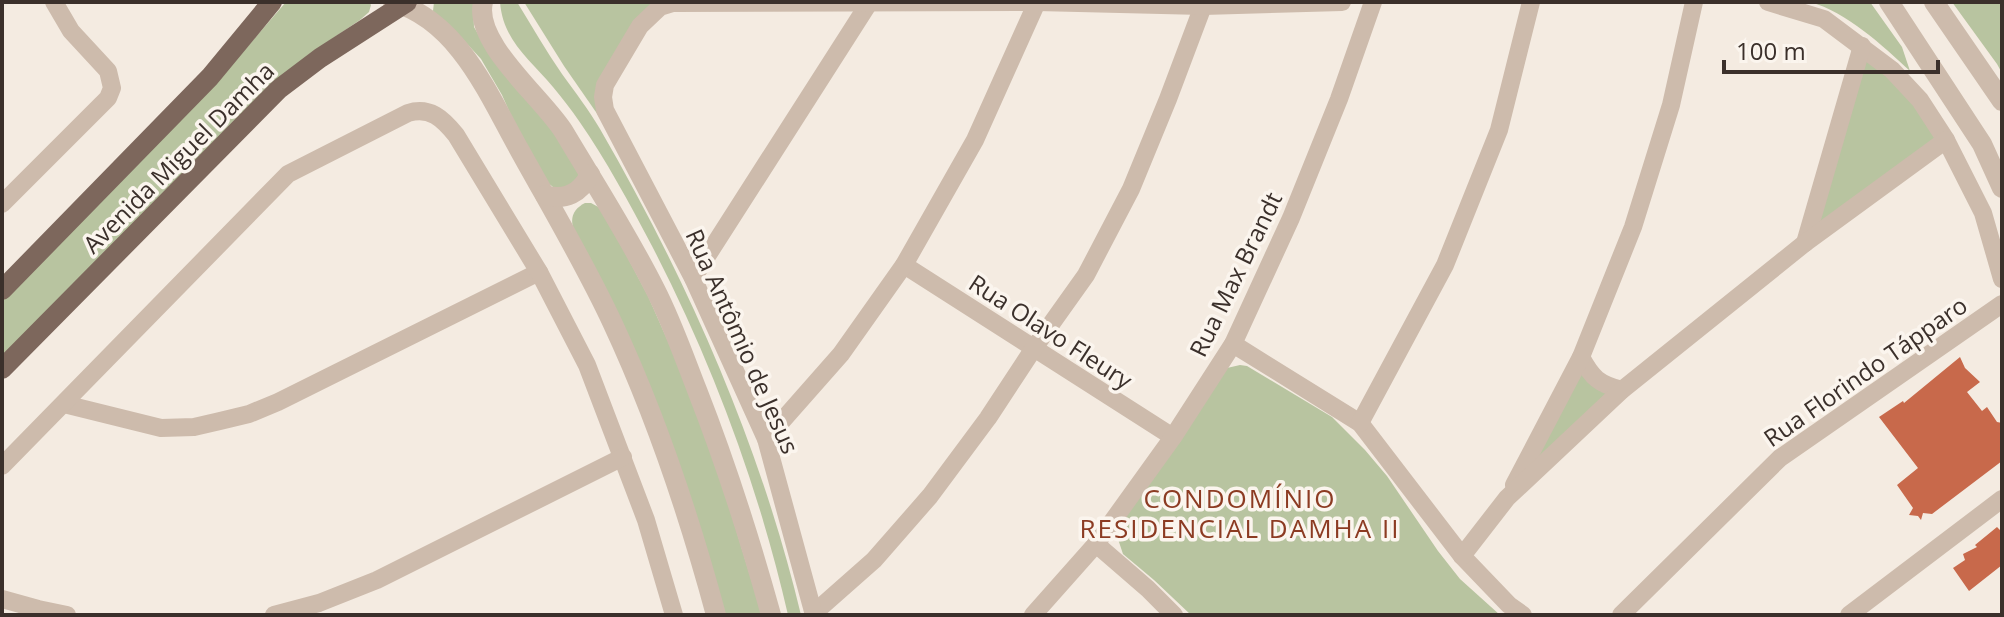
<svg xmlns="http://www.w3.org/2000/svg" width="2004" height="617" viewBox="0 0 2004 617" font-family="'Open Sans',sans-serif">
<rect width="100%" height="100%" fill="#f4ebe1"/>
<!-- green -->
<g fill="#b8c4a0">
<polygon points="286,2 369,2 371,5 369,12 360,20 308,55 2,360 2,300 185,113 248,46"/>
<polygon points="434,2 473,2 474,27 481,39 549,123 578,172 579,179 571,188 553,187 548,183 521,138 502,95 481,59 459,35 433,11"/>
<path d="M500 2H517C532 26 546 51 562 74 575 92 589 110 600 129 688 281 760 444 801 615H788C759 488 712 362 652 246 630 204 606 160 579 121 571 109 562 98 553 87 530 59 503 41 500 2Z"/>
<polygon points="524,2 656,2 598,115 564,66"/>
<path d="M1810 2H1870L1902 47 1910 71C1883 46 1847 12 1810 2Z"/>
<polygon points="1952,2 2002,2 2002,73 1997,64"/>
<polygon points="1864,58 1886,75 1914,104 1936,140 1814,229"/>
<path d="M585 203H591L602 209 648 296 682 373 711 447 762 615H725L573 227C570 216 575 208 585 203Z"/>
<polygon points="1240,365 1247,366 1332,417 1365,450 1387,476 1438,551 1460,579 1500,615 1191,615 1154,580 1123,554 1117,536 1120,524 1227,368"/>
<polygon points="1580,368 1609,394 1529,469"/>
</g>
<!-- building -->
<g fill="#c8694b">
<polygon points="1960,357 1965,368 1980,382 1967,392 1982,411 1987,407 1997,422 2002,423 2002,461 1932,514 1923,513 1921,520 1918,516 1909,515 1913,508 1897,485 1918,468 1879,417 1903,401 1904,403"/>
<polygon points="1997,527 2002,532 2002,565 1969,591 1953,568 1965,560 1963,554 1977,547 1975,545"/>
</g>
<g fill="none" stroke-linecap="round" stroke-linejoin="round">
<!-- minor -->
<g stroke="#cdbbac" stroke-width="18">
<polyline points="1768,2 1824,19 1892,70 1920,100 1946,140 1983,213 2002,279"/>
<polyline points="2,204 108,98 112,88 108,71 71,31 54,2"/>
<polyline points="1805,243 1862,46"/>
<polyline points="904,265 1173,437"/>
<polyline points="693,278 869,3"/>
<polyline points="1233,344 1360,423 1462,556 1509,605 1523,615"/>
<path d="M1581 357C1592 378 1599 384 1622 390"/>
<polyline points="64,404 161,428 194,427 220,421 249,414 278,402 539,272"/>
<polyline points="1360,423 1445,265 1499,130 1531,2"/>
<polyline points="766,439 841,354 904,265 975,140 1037,2"/>
<path d="M2 466 288 174 408 113C430 106 443 119 456 135L539 272 587 365 646 520 674 615"/>
<polyline points="1514,485 1581,357 1633,227 1671,105 1694,2"/>
<polyline points="1096,544 1148,589 1174,615"/>
<polyline points="1462,556 1507,498 1622,390 1805,243 1946,140"/>
<polyline points="2,599 38,609 67,615"/>
<polyline points="814,613 874,560 930,496 988,418 1034,348 1086,275 1131,189 1168,99 1203,6"/>
<polyline points="274,615 319,603 377,580 623,457"/>
<polyline points="814,615 766,439 693,278 605,110 603,97 605,85 640,26 660,7 673,3 1037,2 1203,6 1342,2"/>
<polyline points="1033,615 1096,544 1173,437 1233,344 1291,218 1339,99 1373,2"/>
<polyline points="1621,615 1780,458 2002,304"/>
<polyline points="1849,615 2002,499"/>
</g>
<!-- tertiary -->
<g stroke="#cdbbac" stroke-width="20">
<path d="M393 2C459 21 489 96 520 151 551 207 585 264 612 322 656 416 689 515 716 615"/>
<path d="M483 2C473 43 543 98 564 132 595 184 628 235 655 289 672 322 684 357 697 390 726 464 750 539 771 615"/>
<polyline points="1889,2 1982,144 2002,188"/>
<polyline points="1934,2 2002,101"/>
<path d="M545 195C565 201 581 193 590 174"/>
</g>
<!-- primary -->
<g stroke="#7d675c" stroke-width="20">
<polyline points="2,290 210,77 272,2"/>
<polyline points="2,369 279,89 320,58 407,2"/>
</g>
</g>
<g text-anchor="middle" dominant-baseline="central" stroke-width="7" stroke-linejoin="round" paint-order="stroke">
<!-- street labels -->
<g font-size="24" fill="#3b302b" stroke="#fbf5ee">
<text transform="translate(178 157) rotate(-45)">Avenida Miguel Damha</text>
<text transform="translate(1235 274) rotate(-64)">Rua Max Brandt</text>
<text transform="translate(1051 331) rotate(33)">Rua Olavo Fleury</text>
<text transform="translate(743 341) rotate(66)">Rua Antômio de Jesus</text>
<text transform="translate(1865 371) rotate(-35)">Rua Florindo Tápparo</text>
</g>
<!-- neighbourhood labels -->
<g font-size="26" letter-spacing="2" fill="#8c3b22" stroke="#fbf5ee">
<text x="1240" y="498">CONDOMÍNIO<tspan x="1240" dy="30">RESIDENCIAL DAMHA II</tspan></text>
</g>
</g>
<!-- border -->
<rect width="2004" height="617" fill="none" stroke="#3b302b" stroke-width="8"/>
<!-- scale -->
<path d="M1724 60v12h214v-12" fill="none" stroke="#3b302b" stroke-width="4"/>
<text x="1736" y="60" font-size="24" fill="#3b302b" stroke="#fbf5ee" stroke-width="6" paint-order="stroke">100 m</text>
</svg>
